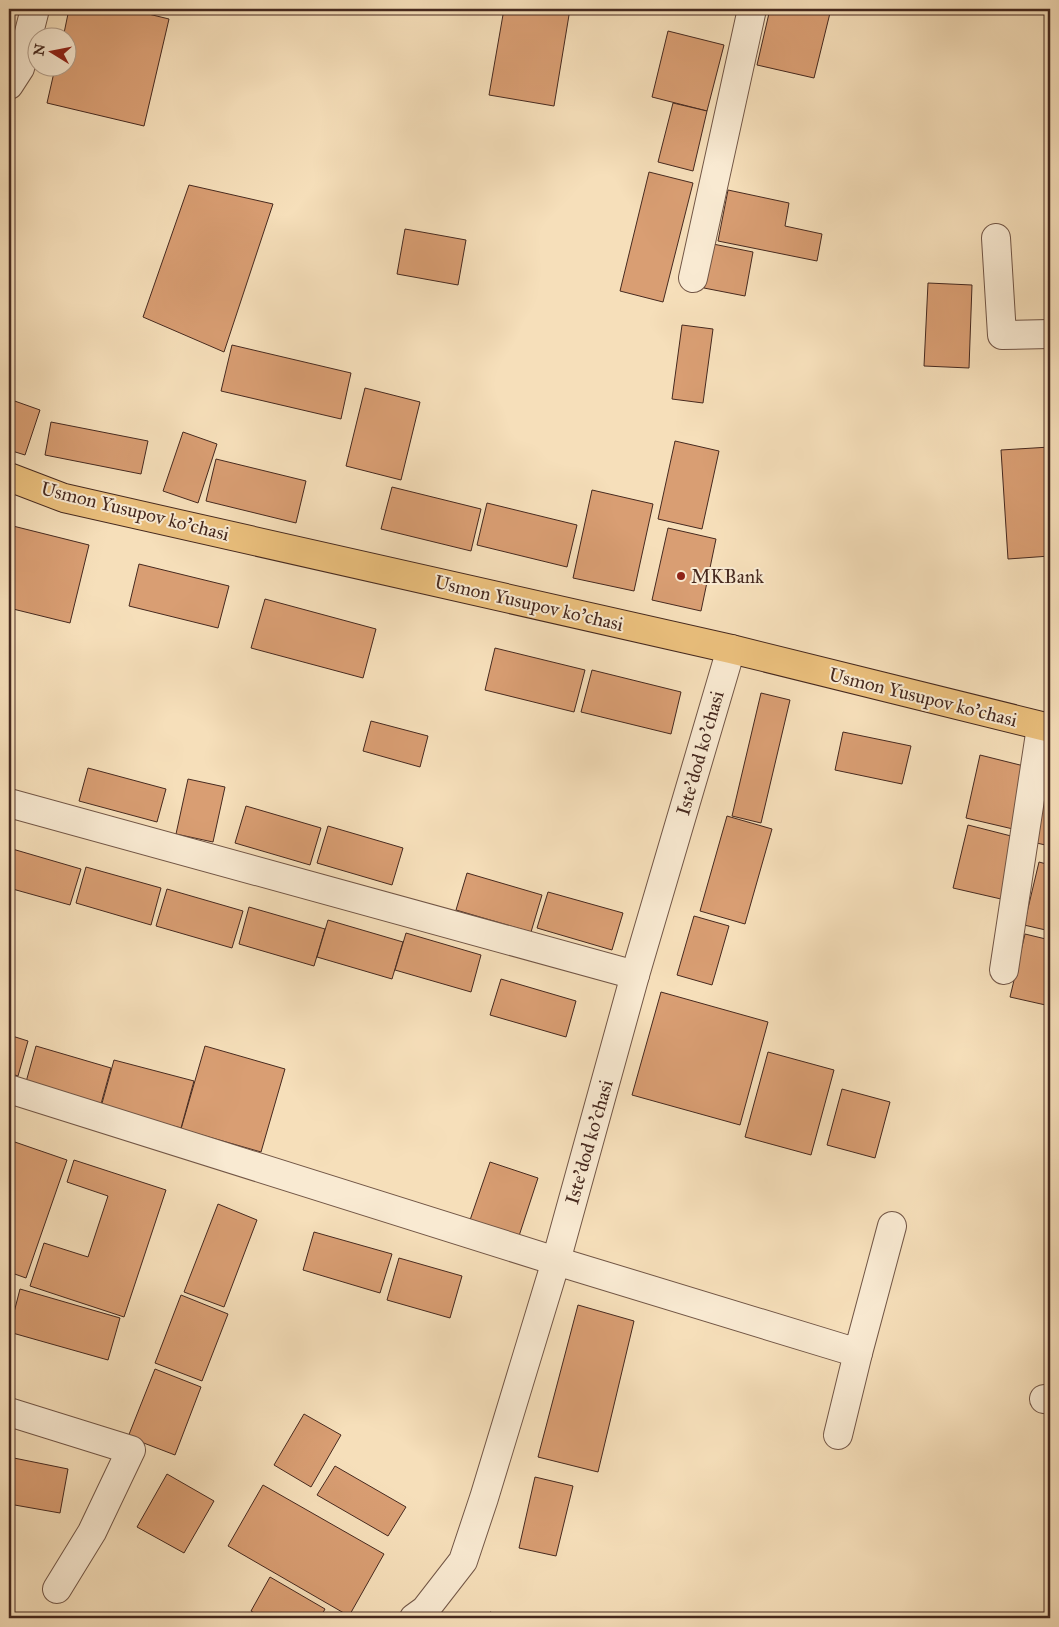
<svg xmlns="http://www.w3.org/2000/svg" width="1059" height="1627" viewBox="0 0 1059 1627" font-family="'IM FELL Great Primer',serif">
<rect width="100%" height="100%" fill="#f6dfba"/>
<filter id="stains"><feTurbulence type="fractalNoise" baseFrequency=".004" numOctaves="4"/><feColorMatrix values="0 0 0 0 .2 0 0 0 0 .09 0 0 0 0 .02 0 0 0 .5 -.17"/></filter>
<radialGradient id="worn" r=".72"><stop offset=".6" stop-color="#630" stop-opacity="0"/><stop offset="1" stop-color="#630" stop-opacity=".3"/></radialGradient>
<!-- building -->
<g fill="#d99e73" stroke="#46291f">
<polygon points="69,9 128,9 169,19 144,126 47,103 55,68 68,68 68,38 63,38"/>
<polygon points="504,9 570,9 554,106 489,95"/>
<polygon points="770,9 831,9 814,78 757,65"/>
<polygon points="668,31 724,45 707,111 652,97"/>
<polygon points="673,103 707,111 693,171 658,162"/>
<polygon points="649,172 693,183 663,302 620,291"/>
<polygon points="189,185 273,204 224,352 143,317"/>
<polygon points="728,190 789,203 785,226 822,234 817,261 718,241"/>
<polygon points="405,229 466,240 458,285 397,274"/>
<polygon points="713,244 753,252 745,296 704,288"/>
<polygon points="928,283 972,285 969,368 924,366"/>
<polygon points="682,325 713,329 703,403 672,399"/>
<polygon points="232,345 351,373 341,419 221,391"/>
<polygon points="365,388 420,402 401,480 346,466"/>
<polygon points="9,399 40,410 25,455 9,450"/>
<polygon points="51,422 148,441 141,474 45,455"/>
<polygon points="183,432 217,444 198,503 163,491"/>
<polygon points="675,441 719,451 702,529 658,519"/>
<polygon points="1050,447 1050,556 1008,559 1001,450"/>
<polygon points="216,459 306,481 296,523 206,501"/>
<polygon points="392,487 481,509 471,551 381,529"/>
<polygon points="592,490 653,504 634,591 573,578"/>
<polygon points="487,503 577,525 567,567 477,545"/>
<polygon points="9,525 89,545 70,623 9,608"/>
<polygon points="668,528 716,539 701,611 652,600"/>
<polygon points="139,564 229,586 218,628 129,606"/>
<polygon points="265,599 376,629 363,678 251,648"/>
<polygon points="495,648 585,670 574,712 485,690"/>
<polygon points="592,670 681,692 671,734 581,712"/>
<polygon points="761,693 790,700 761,823 732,816"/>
<polygon points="371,721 428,736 420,767 363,751"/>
<polygon points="843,732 911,746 902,784 835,770"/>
<polygon points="980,755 1028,767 1013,829 966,818"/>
<polygon points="88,768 166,789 157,822 79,801"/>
<polygon points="188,779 225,787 213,842 176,834"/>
<polygon points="1046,779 1050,780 1050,846 1032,842"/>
<polygon points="246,806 321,828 310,865 235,843"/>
<polygon points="727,816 772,829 745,924 700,911"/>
<polygon points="968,825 1015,837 1001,899 953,888"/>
<polygon points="328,826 403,848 392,885 317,863"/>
<polygon points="9,848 81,869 70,905 9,888"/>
<polygon points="1039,862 1050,865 1050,931 1024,925"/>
<polygon points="86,867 161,888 151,925 76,903"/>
<polygon points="467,873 542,895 531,932 456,910"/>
<polygon points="167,889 243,911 232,948 156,926"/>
<polygon points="548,892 623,913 612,950 537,928"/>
<polygon points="249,907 325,929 314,966 239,944"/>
<polygon points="694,916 729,926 712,985 677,975"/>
<polygon points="328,920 403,942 392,979 317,957"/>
<polygon points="406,933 481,955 471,992 395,970"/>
<polygon points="1025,934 1050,940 1050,1006 1010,997"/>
<polygon points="501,979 576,1001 566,1037 490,1015"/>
<polygon points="661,992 768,1022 740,1125 632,1095"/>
<polygon points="9,1035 28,1041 18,1076 9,1073"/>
<polygon points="36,1046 111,1068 101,1104 26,1082"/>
<polygon points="205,1046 285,1069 261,1152 181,1129"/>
<polygon points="768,1052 834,1070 811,1155 745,1137"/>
<polygon points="114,1060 194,1081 181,1128 101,1107"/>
<polygon points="842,1089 890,1102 875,1158 827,1145"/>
<polygon points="9,1140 67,1160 26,1278 9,1272"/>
<polygon points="74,1160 166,1190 124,1317 30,1286 44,1243 88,1257 108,1196 67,1182"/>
<polygon points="490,1162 538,1178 518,1239 469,1223"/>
<polygon points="218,1204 257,1220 224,1307 184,1292"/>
<polygon points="314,1232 392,1254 380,1293 303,1270"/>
<polygon points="399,1258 462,1276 450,1318 387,1300"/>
<polygon points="20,1289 120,1318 108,1360 9,1332"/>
<polygon points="181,1295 228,1314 202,1381 155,1363"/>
<polygon points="578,1305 634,1321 598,1472 538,1457"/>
<polygon points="155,1369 201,1387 175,1455 128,1437"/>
<polygon points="304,1414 341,1435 311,1487 274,1465"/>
<polygon points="9,1457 68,1469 60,1513 9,1504"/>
<polygon points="335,1466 406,1507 388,1536 317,1495"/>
<polygon points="167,1474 214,1501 184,1553 137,1527"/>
<polygon points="535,1477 573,1486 556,1556 519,1548"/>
<polygon points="263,1485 384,1554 349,1616 228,1546"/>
<polygon points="270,1577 325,1609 320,1618 263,1618 251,1611"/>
<polygon points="490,1612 510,1618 488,1618"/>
</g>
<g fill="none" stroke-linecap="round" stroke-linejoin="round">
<!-- minor casing -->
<g stroke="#725646" stroke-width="30">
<g id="minor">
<polyline points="9,85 20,68 35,9"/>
<polyline points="996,238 1002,335 1050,334"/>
<polyline points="693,278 752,9"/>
<polyline points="9,803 635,975"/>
<polyline points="1004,970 1041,727"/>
<polyline points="9,1089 556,1261 858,1353 892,1226"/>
<polyline points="1044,1399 1050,1400"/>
<polyline points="9,1412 131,1450 92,1532 57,1589"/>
<polyline points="838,1435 858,1353"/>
<polyline points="414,1618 425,1610 463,1561 484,1498 556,1261 635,975 731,649"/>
</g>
</g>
<!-- major casing -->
<g stroke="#46291f" stroke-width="30">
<polyline id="major" points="9,477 64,498 731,649 1050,728"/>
</g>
<!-- minor -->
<use href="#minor" stroke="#f9ead2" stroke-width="28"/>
<!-- major -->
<use href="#major" stroke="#ebc07d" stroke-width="28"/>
</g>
<!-- markers -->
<circle fill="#8f2418" stroke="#f9ead2" stroke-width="2" cx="681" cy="576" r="5"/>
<g text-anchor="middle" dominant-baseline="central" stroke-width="4" stroke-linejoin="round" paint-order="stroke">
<!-- street labels -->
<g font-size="19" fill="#46291f" stroke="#f9ead2">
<text transform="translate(135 511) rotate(14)">Usmon Yusupov ko'chasi</text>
<text transform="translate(529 603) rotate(13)">Usmon Yusupov ko'chasi</text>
<text transform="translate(923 697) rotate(14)">Usmon Yusupov ko'chasi</text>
<text transform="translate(700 753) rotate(-74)">Iste'dod ko'chasi</text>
<text transform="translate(589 1142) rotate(-74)">Iste'dod ko'chasi</text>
</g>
<!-- poi labels -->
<g font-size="19" fill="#46291f" stroke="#f9ead2" text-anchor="start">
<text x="691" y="576">MKBank</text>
</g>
</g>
<!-- margin -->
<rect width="1059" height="1627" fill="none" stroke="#f6dfba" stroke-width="30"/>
<rect x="10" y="10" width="1039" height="1607" fill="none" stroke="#46291f" stroke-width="2.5"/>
<rect x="15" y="15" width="1029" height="1597" fill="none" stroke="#46291f"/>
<!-- north arrow -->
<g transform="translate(52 52) rotate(280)"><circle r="24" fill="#f9ead2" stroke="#b19d8a"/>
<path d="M0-4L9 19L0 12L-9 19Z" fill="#8f2418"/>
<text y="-8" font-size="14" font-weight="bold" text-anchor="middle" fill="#46291f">N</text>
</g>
<rect width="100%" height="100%" filter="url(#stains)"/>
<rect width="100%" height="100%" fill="url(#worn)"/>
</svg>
